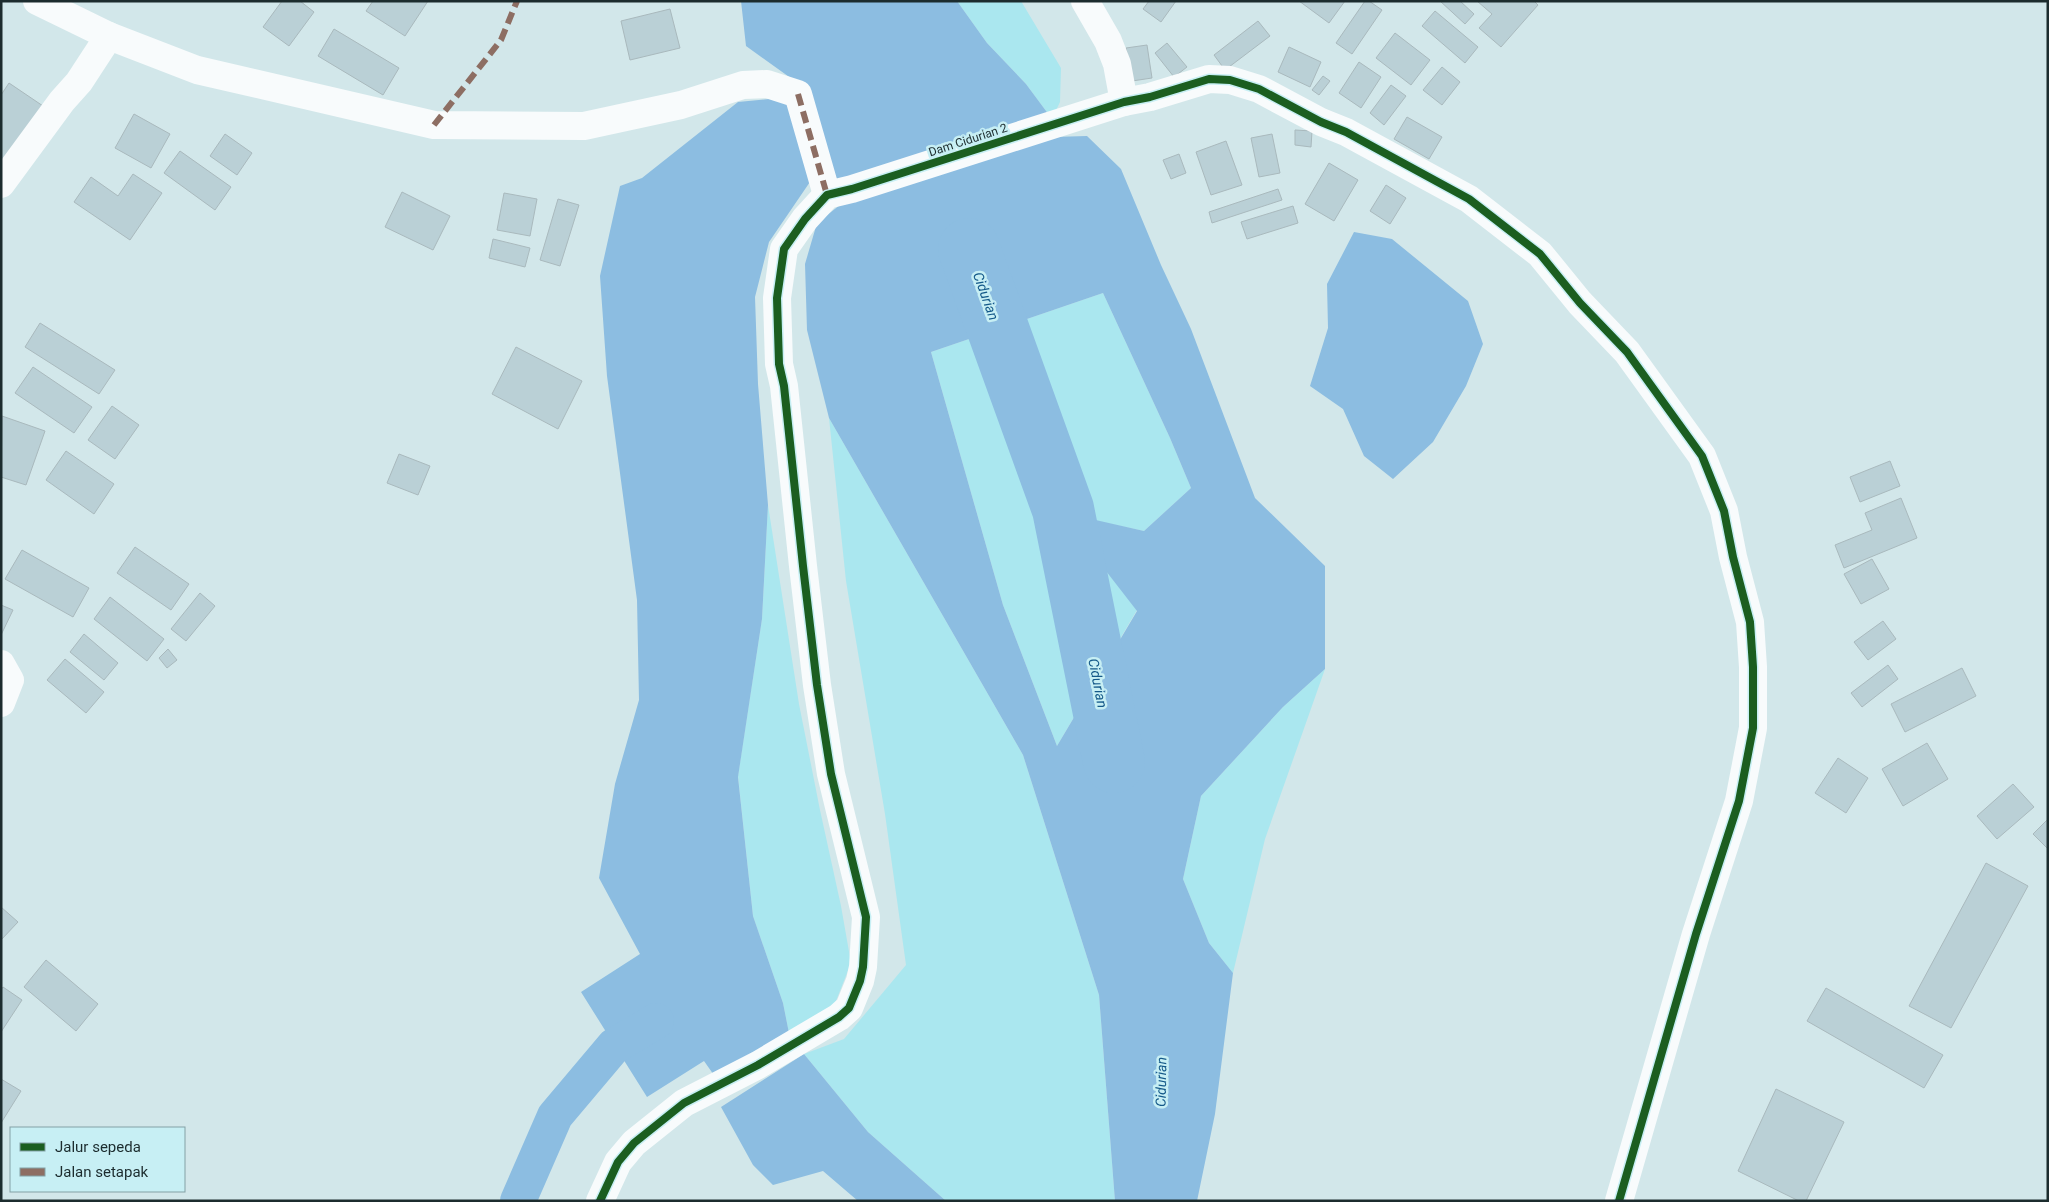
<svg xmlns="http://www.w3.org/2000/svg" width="2049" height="1202" viewBox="0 0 2049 1202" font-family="Roboto,sans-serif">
<rect width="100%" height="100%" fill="#d2e7ea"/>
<!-- green -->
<g fill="#aae7ef">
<polygon points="957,1 1021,1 1061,68 1060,102 1052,119 1026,84 987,43"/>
<polygon points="1103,293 1170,438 1191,488 1144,531 1078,517 1085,544 1137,610 1057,746 1003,605 931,352"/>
<polygon points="829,418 1023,755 1099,995 1115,1201 946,1201 868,1132 804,1054 844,1039 906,965 885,814 846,581"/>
<polygon points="768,505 799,704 820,810 841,906 851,963 834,1006 790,1038 783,1003 753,916 738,776 762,619"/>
<polygon points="1325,669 1265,839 1233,973 1209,943 1183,879 1201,796 1283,707"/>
</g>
<!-- water -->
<g fill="#8cbde1" fill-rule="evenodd">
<polygon points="741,1 957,1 987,43 1026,84 1052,119 839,186 806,89 746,46"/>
<polygon points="769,99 793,99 814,176 769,242 755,297 758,384 768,505 762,619 738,777 753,916 783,1003 790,1038 716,1078 704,1061 647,1097 581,992 640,954 599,878 615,784 639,700 637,600 607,376 600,276 620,186 642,178 738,102"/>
<path d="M1087 136 1121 169 1161 265 1191 329 1255 498 1325 566V669L1283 707 1201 796 1183 879 1209 943 1233 973 1215 1114 1197 1201H1115L1099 995 1023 755 829 418 807 330 805 264 817 223 845 201 1053 137ZM1103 293 1170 438 1191 488 1144 531 1078 516 1085 544 1137 611 1057 746 1003 605 931 352Z"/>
<polygon points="1354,232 1392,239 1468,301 1483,344 1466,386 1433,442 1393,479 1364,456 1343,409 1310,386 1328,328 1327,284"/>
<polygon points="804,1054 868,1132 946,1201 858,1201 823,1171 773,1185 753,1165 721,1107"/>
</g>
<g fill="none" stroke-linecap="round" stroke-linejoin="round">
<!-- canal -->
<polyline stroke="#8cbde1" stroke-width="36" points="518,1201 555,1116 614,1046 656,1021"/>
<!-- river -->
<polyline stroke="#8cbde1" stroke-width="62" points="969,249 1063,509 1114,762"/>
</g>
<!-- building -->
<g fill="#bad0d6" stroke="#a9b9bd">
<polygon points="282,1 300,1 314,12 289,46 263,27"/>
<polygon points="373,1 428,1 405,36 366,11"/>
<polygon points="1149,1 1176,1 1161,22 1143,9"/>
<polygon points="1299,1 1345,1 1329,23"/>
<polygon points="1365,1 1369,1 1382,10 1352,54 1336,43"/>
<polygon points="1440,1 1460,1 1474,14 1465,24"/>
<polygon points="1477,1 1534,1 1538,5 1501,47 1479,28 1492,14"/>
<polygon points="670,9 680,48 630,60 621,21"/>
<polygon points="1435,11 1478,47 1465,63 1422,26"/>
<polygon points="1258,21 1270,36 1225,70 1214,55"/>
<polygon points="334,29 399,68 383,95 318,56"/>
<polygon points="1395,33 1430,60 1411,85 1376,58"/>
<polygon points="1167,43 1187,67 1174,77 1155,53"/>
<polygon points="1147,45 1152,78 1132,81 1126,48"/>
<polygon points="1289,47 1321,62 1310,87 1278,72"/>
<polygon points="1359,62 1381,77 1361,108 1339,93"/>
<polygon points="1442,67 1460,82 1442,105 1423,90"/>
<polygon points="1323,76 1330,81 1319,95 1312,90"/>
<polygon points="9,83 46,108 1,168 1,95"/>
<polygon points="1391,85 1406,96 1384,125 1370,113"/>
<polygon points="134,114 170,134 151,168 115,148"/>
<polygon points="1407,117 1442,137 1429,159 1394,139"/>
<polygon points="1295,130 1312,131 1311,147 1295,145"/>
<polygon points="225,134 252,153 237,175 210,156"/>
<polygon points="1272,134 1280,173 1259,177 1251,138"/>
<polygon points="1226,141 1242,185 1211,195 1196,152"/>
<polygon points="180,151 231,187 215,210 164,173"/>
<polygon points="1179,154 1186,173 1171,179 1163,160"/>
<polygon points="1329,163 1358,180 1334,221 1305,204"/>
<polygon points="133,174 162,193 130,240 74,202 91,177 118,196"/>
<polygon points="1386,185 1406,198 1390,224 1370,211"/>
<polygon points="1278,189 1282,200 1212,223 1209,212"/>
<polygon points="402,192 450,216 433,250 385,227"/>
<polygon points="504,193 537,199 530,236 497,230"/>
<polygon points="558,199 579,205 560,266 540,260"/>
<polygon points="1293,206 1298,223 1247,239 1241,222"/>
<polygon points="493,239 530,248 525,267 489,258"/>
<polygon points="40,323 115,370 99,394 25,347"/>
<polygon points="516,347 582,381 558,429 492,394"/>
<polygon points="33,367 92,407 74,433 15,393"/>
<polygon points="112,406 139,425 115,459 88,440"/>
<polygon points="2,416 45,431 26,485 1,477"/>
<polygon points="66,451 114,484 94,514 46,480"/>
<polygon points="399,454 430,466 418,495 387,483"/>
<polygon points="1890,461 1900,486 1860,502 1850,477"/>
<polygon points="1901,498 1917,538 1844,568 1835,545 1872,530 1865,513"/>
<polygon points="135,547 189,584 171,610 117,573"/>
<polygon points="22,550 89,588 73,617 5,579"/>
<polygon points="1872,559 1889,589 1861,604 1844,574"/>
<polygon points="200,593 215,606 186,641 171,629"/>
<polygon points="110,597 164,639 147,661 94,619"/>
<polygon points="1,605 13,610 1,635"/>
<polygon points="1883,621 1896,639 1868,660 1854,642"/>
<polygon points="84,634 118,663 104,680 70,652"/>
<polygon points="168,649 177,660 167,668 159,658"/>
<polygon points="65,659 104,692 86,713 47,680"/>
<polygon points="1888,665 1898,679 1862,707 1851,693"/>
<polygon points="1962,668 1976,696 1905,732 1891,704"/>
<polygon points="1927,743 1948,779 1903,806 1882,769"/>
<polygon points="1838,758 1868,778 1846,813 1815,793"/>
<polygon points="2013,784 2034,807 1997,839 1977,816"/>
<polygon points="2048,819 2048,849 2033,834"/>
<polygon points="1986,863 2028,886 1951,1028 1909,1006"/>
<polygon points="1,907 18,922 1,940"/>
<polygon points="46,960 98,1004 76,1031 24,987"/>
<polygon points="3,987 22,1000 1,1032 1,990"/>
<polygon points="1826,988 1943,1055 1924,1088 1807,1021"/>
<polygon points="1,1079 21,1091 1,1123"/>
<polygon points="1776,1089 1844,1122 1806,1201 1799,1201 1738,1171"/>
</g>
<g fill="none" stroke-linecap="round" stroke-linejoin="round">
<!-- minor -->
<g stroke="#f8fbfc" stroke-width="28">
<polyline points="37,1 109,36 197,70 434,125 584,126 681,105 743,85 767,84 798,94 827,195"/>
<polyline points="1085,1 1108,41 1117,64 1124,102"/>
<polyline points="1,184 62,101 79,82 109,36"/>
<polyline points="1,664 10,680 1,703"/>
<polyline points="600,1201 618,1162 634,1143 684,1103 758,1065 839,1017 849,1008 860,981 863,967 866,917 831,774 817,685 803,566 784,386 779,364 777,298 784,249 805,219 827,195 852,189 1124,102 1150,97 1209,79 1230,80 1259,89 1321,122 1346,132 1469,199 1540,254 1580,303 1627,352 1702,456 1724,511 1733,557 1750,622 1753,667 1753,728 1739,801 1696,934 1619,1201"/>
</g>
<!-- quiet -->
<g stroke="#8d6e63" stroke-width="6" stroke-dasharray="12 6" stroke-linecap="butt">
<polyline points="798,94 827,195"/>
<polyline points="434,125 501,40 517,1"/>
</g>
<!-- cycleway casing -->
<g stroke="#c7eff4" stroke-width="11">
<polyline id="cycleway" points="600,1201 618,1162 634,1143 684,1103 758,1065 839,1017 849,1008 860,981 863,967 866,917 831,774 817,685 803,566 784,386 779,364 777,298 784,249 805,219 827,195 852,189 1124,102 1150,97 1209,79 1230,80 1259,89 1321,122 1346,132 1469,199 1540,254 1580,303 1627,352 1702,456 1724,511 1733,557 1750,622 1753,667 1753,728 1739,801 1696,934 1619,1201"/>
</g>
<!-- cycleway -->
<use href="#cycleway" stroke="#1b5e20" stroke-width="8"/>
</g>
<g text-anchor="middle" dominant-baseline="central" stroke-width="5" stroke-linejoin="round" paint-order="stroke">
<!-- street labels -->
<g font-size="12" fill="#1c2c2e" stroke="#c7eff4">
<text transform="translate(968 140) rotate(-18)">Dam Cidurian 2</text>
</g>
<!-- water labels -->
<g font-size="14" font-style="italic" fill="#145989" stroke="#c7eff4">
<text transform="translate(986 296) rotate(70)">Cidurian</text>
<text transform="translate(1098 683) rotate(79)">Cidurian</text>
<text transform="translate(1161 1082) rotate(-89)">Cidurian</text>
</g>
</g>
<!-- border -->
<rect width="2049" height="1202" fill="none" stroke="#1c2c2e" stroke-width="5"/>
<!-- legend -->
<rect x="10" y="1127" width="175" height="65" fill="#c7eff4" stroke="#83a1a5"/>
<rect x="20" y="1143" width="25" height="8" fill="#1b5e20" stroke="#83a1a5"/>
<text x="55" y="1152" font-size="15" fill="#1c2c2e">Jalur sepeda</text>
<rect x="20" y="1168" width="25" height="8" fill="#8d6e63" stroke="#83a1a5"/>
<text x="55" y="1177" font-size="15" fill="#1c2c2e">Jalan setapak</text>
</svg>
